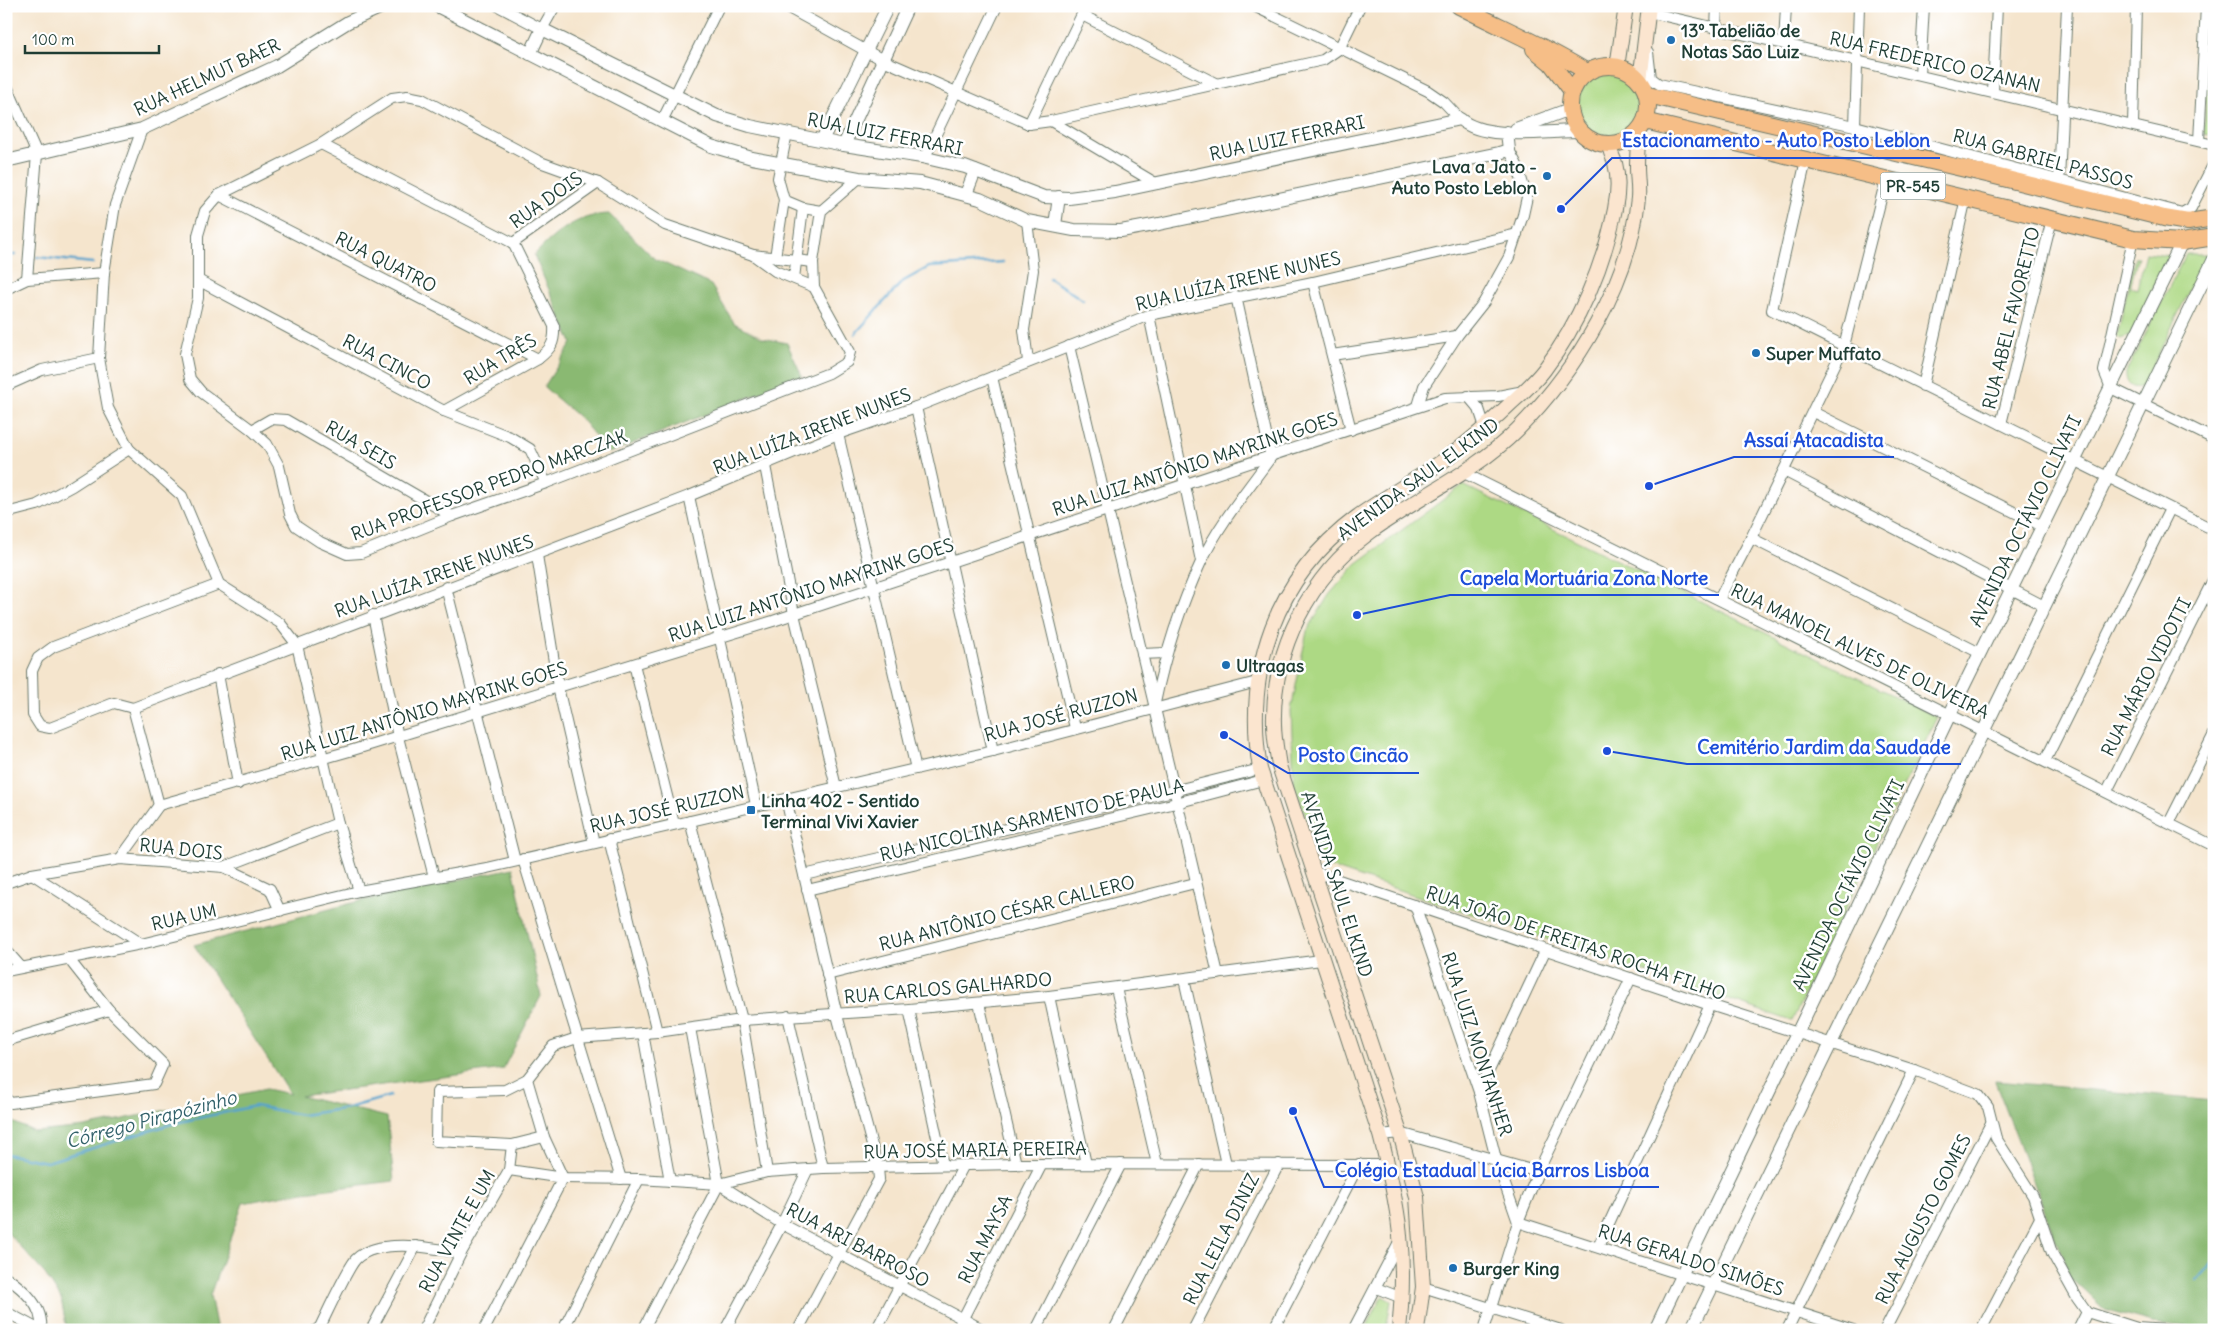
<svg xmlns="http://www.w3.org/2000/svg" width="2220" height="1336" viewBox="0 0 2220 1336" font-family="Delius,sans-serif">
<rect width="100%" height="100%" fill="#fff"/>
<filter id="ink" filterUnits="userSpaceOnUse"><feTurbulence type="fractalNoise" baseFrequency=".02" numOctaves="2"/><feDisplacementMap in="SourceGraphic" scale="10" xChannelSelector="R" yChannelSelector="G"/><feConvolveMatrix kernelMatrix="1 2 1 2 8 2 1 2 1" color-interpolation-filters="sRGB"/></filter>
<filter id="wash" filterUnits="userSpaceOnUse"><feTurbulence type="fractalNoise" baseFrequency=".0096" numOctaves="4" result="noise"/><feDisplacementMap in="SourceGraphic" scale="20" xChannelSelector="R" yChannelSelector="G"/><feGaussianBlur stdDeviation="1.12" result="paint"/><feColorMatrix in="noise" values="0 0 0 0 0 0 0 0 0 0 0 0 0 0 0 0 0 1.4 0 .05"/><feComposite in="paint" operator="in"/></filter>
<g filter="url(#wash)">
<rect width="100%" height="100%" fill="#f5e5cd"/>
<!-- green -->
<g fill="#add984" stroke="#668b5c">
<polygon points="2211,15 2214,16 2214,136 2204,134"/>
<circle cx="1608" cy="106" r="33"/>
<polygon points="2146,253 2169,256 2130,336 2120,339 2117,336 2135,257 2138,257 2130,287 2137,289"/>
<path d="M2186 254H2207L2143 386C2132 391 2125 383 2126 372Z"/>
<polygon points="1463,485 1937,717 1792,1021 1324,865 1294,785 1291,710 1307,631 1329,595 1356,564"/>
<polygon points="1382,1296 1391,1301 1386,1330 1365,1330"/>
</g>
<!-- forest -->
<g fill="#8ab972" stroke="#547b53">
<path d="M609 214 655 259 711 285 734 323 763 338 787 343 802 376 609 453 582 420 544 387 572 343 534 255C557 232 576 215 609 214Z"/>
<polygon points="513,868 541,996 503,1069 300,1096 387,1117 394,1181 296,1193 243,1203 210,1295 217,1330 67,1330 61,1299 45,1274 6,1231 6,1119 35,1132 85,1127 266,1089 290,1094 194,945 356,902"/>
<polygon points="1995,1081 2214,1101 2214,1329 2152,1323 2105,1310 2070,1277"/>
</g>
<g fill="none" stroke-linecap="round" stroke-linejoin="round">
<!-- stream -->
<g stroke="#54a3cd" stroke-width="2.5">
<polyline points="6,255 15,255"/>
<polyline points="37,257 93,263"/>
<polyline points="1049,278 1083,300"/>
<polyline points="855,334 902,282 929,267 1003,262"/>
<polyline points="6,1154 47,1162 175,1123 255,1106 302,1115 348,1108 390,1096"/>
<polyline points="2198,1280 2214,1262"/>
</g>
</g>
</g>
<g filter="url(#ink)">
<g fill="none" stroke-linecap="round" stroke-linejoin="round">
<!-- minor casing -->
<g stroke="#6a786a" stroke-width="12">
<g id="minor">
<polyline points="498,6 542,29 555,6"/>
<polyline points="785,6 883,60 1029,124"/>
<polyline points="1254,6 1428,91 1444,102 1460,119"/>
<polyline points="1648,12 2214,145"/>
<polyline points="1082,15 1217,84"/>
<polyline points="1716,28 1717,6"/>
<polyline points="1784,44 1786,6"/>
<polyline points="1648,52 1651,78 1659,84 1855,126 2182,213 2191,208 2214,163"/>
<polyline points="1920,75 1924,6"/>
<polyline points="6,84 37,154 27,279"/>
<polyline points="1993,92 1997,6"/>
<polygon points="407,96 422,99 540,162 598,183 665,225 753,255 775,271 814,287 850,352 847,362 829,373 546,483 452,516 361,553 347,554 320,542 296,526 290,514 279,466 267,444 252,430 201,392 190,379 185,354 198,298 198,235 205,211 219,195 321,144 392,98"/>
<polyline points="662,121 719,6"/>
<polyline points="1051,121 1157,184"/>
<polyline points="1029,124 1051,121 1323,60 1339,49 1360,6"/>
<polyline points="1029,124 1086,6"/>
<polyline points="2133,125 2136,6"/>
<polyline points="1855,126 1859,6"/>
<polyline points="142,129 115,205 104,273 99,358 108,408 129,449 182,496 219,584 280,623 297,645 338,823 359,891 487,868 993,751 1257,682"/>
<polyline points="2199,141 2206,6"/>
<polyline points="321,144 513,243"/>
<polyline points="925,157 997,6"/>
<polyline points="1806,160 1772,310 2214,530"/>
<polyline points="2059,181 2067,6"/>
<polyline points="219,195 538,359"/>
<polyline points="784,200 803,208 821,211"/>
<polyline points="1027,221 1033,270 1024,330 1028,361"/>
<polyline points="2133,239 2104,371 2111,388 2214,439"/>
<polyline points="513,243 598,183"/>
<polyline points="753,255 813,262"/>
<polyline points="775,257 784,200 778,178 787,133"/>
<polyline points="794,278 803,208"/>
<polyline points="198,280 444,411 510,437 530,449 546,483"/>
<polyline points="1313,282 1351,430"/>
<polyline points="814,287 813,262 821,211 859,178"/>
<polyline points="6,289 27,279 104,273"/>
<polyline points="1149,315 1201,561"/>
<polyline points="1069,346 1218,974"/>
<polyline points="1332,355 1457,336"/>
<polyline points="992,377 1075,728"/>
<polyline points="6,386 42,370 99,358"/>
<polyline points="1923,386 1966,198"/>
<polyline points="1468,396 1479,409 1485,427"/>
<polyline points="1418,406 1424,386 1457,336 1484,302 1509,257 1523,215 1527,197 1517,165 1509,150"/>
<polyline points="916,407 993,751"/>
<path d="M444 411 538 359C551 349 555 343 554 326L513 243"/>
<polyline points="1813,412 2042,526"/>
<polyline points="2001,424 2052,219"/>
<polyline points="252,430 271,419 286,420 452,516"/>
<polyline points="838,434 916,769"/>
<polyline points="765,466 794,614 836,787"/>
<polyline points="1784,471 2044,606"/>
<polyline points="1464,473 2214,846"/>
<polyline points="689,496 756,805"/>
<polyline points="6,513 37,505 72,486 129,449"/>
<polyline points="1751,538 1980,653"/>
<polyline points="537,555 558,687 594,843"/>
<polyline points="446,587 515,861"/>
<polyline points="1719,599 1751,538 1844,346 1886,179"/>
<polyline points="373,615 398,737 434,877"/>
<polyline points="1142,654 1165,653"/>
<polyline points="634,664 674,824"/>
<polyline points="218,674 238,784"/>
<path d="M1155 703C1165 654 1180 607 1201 562 1219 524 1247 490 1271 457L1236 296"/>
<polyline points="133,708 689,496 838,434 916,407 1149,315 1313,282 1517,234"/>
<polyline points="133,708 114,703 50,728 40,726 33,715 32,671 38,658 53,647 219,584"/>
<polyline points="133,708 159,805"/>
<polyline points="2045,761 2170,509"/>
<polyline points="2107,791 2214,578"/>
<polyline points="786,799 837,1015 878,1168 879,1179 798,1330"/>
<polyline points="159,805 353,750 773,621 1445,398 1498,396 1524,391"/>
<polyline points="690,821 742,1020 767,1172"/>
<polyline points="2169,823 2214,734"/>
<polyline points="609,839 657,1032"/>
<polyline points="120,859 159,805"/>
<polyline points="523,859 621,1179"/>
<polyline points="224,867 338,823"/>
<polyline points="1312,871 1710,1005 1914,1070 1978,1094 1988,1107 1996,1138 2033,1196 2052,1253 2077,1298 2087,1312 2137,1328 2167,1330"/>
<polyline points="32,874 141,944 359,891"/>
<polyline points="804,875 1173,791 1260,769"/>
<polyline points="6,883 32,874 120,859 224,867 270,889 280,911"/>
<polyline points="807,890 1176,803 1263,780"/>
<polyline points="1415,905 1479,1092 1496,1159 1518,1222 1853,1330"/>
<polyline points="6,950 21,967"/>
<polyline points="6,971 141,944"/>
<polyline points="827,975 1195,883"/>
<polyline points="1184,979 1226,1164"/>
<polyline points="1116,988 1157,1164"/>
<polyline points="1049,996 1086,1164"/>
<polyline points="979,1003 1016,1164"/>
<polyline points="909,1009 943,1165"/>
<polyline points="788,1016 823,1168"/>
<polyline points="690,1028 719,1184"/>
<polyline points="643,1033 670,1181"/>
<polyline points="6,1041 109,1010"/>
<polyline points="527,1079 544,1137 563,1178"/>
<polyline points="1479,1092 1545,951"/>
<polyline points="6,1099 11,1103 154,1084 163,1064 109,1010 68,958"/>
<polyline points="1380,1135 1400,1133 1538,1172"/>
<polyline points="544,1137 512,1145 436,1141 437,1092 505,1090 527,1079 553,1046 577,1038 657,1032 742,1020 909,1009 1049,996 1321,960"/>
<polyline points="509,1170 563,1178 639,1179 719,1184 767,1172 823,1168 1016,1164 1388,1165"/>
<polyline points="719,1184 782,1224 984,1330"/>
<polyline points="1598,1247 1710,1005"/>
<path d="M6 1277C23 1289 44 1306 41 1330"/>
<polyline points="1423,1287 1561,1330"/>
<polyline points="1376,1288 1402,1298"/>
<polyline points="6,1312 40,1330"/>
<path d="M316 1330 320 1327C327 1313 348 1267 356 1259 379 1237 433 1248 461 1253"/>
<polyline points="371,1330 416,1246"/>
<polyline points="423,1330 461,1253 509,1170 512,1145"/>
<polyline points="484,1330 563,1178"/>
<polyline points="563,1330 639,1179"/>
<polyline points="643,1330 719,1184"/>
<polyline points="725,1330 782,1224 808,1169"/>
<polyline points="876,1330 964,1165"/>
<polyline points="957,1330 1042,1164"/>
<polyline points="1036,1330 1121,1164"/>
<polyline points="1114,1330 1199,1164"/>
<polyline points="1193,1330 1279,1164"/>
<polyline points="1273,1330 1359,1164"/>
<polyline points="1353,1330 1400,1240"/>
<polyline points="1484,1330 1518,1222 1538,1172 1631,978"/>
<polyline points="1787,1330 1914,1070"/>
<polyline points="1885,1330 1991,1123"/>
<polyline points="1981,1330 2040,1218"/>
<polyline points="2078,1330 2087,1312"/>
</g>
</g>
<!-- tertiary casing -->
<g stroke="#6a786a" stroke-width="14">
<g id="tertiary">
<polyline points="437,6 711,146 752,158 859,178 920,183 980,199 1027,221 1074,230 1121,231 1159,224 1499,153 1509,150 1507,132"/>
<path d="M530 54 542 29 717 116 750 126 844 145 922 157 965 167 1044 197 1069 198 1115 192 1460 119C1484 141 1546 131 1579 131"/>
<polyline points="1516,129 1570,109"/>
<polyline points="822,140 888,6"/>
<polyline points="844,145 908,6"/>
<polyline points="6,161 142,129 277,66 348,22 384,6"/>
<polyline points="966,194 975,171"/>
<polyline points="1055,225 1059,197"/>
<polyline points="1655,1330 1950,714 2182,242"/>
<polyline points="1691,1330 2214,259"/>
</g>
</g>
<!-- secondary casing -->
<g stroke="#6a786a" stroke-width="16">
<g id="secondary">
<polyline points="1617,67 1626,6"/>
<polyline points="1640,81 1649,6"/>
<path d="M1399 1330C1407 1255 1399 1207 1380 1135L1260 769C1244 669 1275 578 1357 517 1386 496 1418 479 1447 458 1469 442 1489 424 1509 405 1521 394 1534 383 1544 370 1579 324 1604 265 1615 209 1618 194 1619 178 1615 163 1613 156 1609 152 1610 145"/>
<path d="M1417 1330 1423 1287 1417 1197 1400 1133 1279 766C1277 752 1274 738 1274 724 1272 649 1310 576 1370 532 1418 497 1474 473 1517 430 1576 371 1630 283 1638 198 1639 188 1637 178 1637 167 1637 156 1638 144 1638 132"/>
</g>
</g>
<!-- trunk casing -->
<g stroke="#6a786a" stroke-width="18">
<g id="trunk">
<path d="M1459 6C1502 28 1547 47 1587 72"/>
<polyline points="1534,49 1551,63 1572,91"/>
<circle cx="1609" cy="105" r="39"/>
<polyline points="1648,95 1991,175 2164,218 2188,222 2214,218"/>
<polyline points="1645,121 2133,239 2182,242 2214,237"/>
</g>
</g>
<!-- minor -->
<use href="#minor" stroke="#fff" stroke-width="10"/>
<!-- tertiary -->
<use href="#tertiary" stroke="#fff" stroke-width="12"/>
<!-- secondary -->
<use href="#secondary" stroke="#fbe5cf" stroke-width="14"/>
<!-- trunk -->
<use href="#trunk" stroke="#f6be87" stroke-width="16"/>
</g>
</g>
<!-- markers -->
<g fill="#1f6fb2" stroke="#fff" stroke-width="2">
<circle cx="1671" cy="40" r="5"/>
<circle cx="1547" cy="176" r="5"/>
<circle cx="1756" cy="353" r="5"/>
<circle cx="1226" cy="665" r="5"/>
<rect x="746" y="805" width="10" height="10" rx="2.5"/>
<circle cx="1453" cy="1268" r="5"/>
</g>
<g text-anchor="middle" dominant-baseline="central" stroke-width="5" stroke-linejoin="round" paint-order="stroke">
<!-- shield labels -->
<rect fill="#fff" stroke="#627771" stroke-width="1" x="1880.5" y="172.5" width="65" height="27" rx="4"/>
<g font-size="16" font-weight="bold" fill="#1f3d34">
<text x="1913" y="186">PR-545</text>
</g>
<!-- poi labels -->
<g font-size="18" font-weight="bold" fill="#1f3d34" stroke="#fff" text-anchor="start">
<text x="1681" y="30">13º Tabelião de<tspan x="1681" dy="21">Notas São Luiz</tspan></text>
<text x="1537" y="166" text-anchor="end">Lava a Jato -<tspan x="1537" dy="21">Auto Posto Leblon</tspan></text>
<text x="1766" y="353">Super Muffato</text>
<text x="1236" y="665">Ultragas</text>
<text x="761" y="800">Linha 402 - Sentido<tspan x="761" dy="21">Terminal Vivi Xavier</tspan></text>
<text x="1463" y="1268">Burger King</text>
</g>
<!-- street labels -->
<g font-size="18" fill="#1f3d34" stroke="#fff">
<text transform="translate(1935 62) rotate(13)">RUA FREDERICO OZANAN</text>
<text transform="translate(207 77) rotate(-25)">RUA HELMUT BAER</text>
<text transform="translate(885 134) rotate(11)">RUA LUIZ FERRARI</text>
<text transform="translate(1287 138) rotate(-12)">RUA LUIZ FERRARI</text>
<text transform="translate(2043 159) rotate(15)">RUA GABRIEL PASSOS</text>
<text transform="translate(546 200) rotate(-35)">RUA DOIS</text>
<text transform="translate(386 262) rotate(27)">RUA QUATRO</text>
<text transform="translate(1238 281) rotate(-13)">RUA LUÍZA IRENE NUNES</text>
<text transform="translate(2011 318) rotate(-76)">RUA ABEL FAVORETTO</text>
<text transform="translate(500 359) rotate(-31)">RUA TRÊS</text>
<text transform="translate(387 362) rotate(28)">RUA CINCO</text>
<text transform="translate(812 431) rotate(-21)">RUA LUÍZA IRENE NUNES</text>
<text transform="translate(361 445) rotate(30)">RUA SEIS</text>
<text transform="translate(1195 464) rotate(-18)">RUA LUIZ ANTÔNIO MAYRINK GOES</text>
<text transform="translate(1418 479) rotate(-36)">AVENIDA SAUL ELKIND</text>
<text transform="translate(489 485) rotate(-20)">RUA PROFESSOR PEDRO MARCZAK</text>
<text transform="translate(2025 521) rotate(-64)">AVENIDA OCTÁVIO CLIVATI</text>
<text transform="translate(434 576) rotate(-20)">RUA LUÍZA IRENE NUNES</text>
<text transform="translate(811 590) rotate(-18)">RUA LUIZ ANTÔNIO MAYRINK GOES</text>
<text transform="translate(1860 651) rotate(26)">RUA MANOEL ALVES DE OLIVEIRA</text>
<text transform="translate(2146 677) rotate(-63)">RUA MÁRIO VIDOTTI</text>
<text transform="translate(424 711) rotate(-17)">RUA LUIZ ANTÔNIO MAYRINK GOES</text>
<text transform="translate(1061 715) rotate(-15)">RUA JOSÉ RUZZON</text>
<text transform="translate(667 809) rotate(-13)">RUA JOSÉ RUZZON</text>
<text transform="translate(1032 820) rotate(-13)">RUA NICOLINA SARMENTO DE PAULA</text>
<text transform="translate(181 849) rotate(6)">RUA DOIS</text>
<text transform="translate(1337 884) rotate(72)">AVENIDA SAUL ELKIND</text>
<text transform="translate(1848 885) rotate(-64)">AVENIDA OCTÁVIO CLIVATI</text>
<text transform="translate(1007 913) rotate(-14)">RUA ANTÔNIO CÉSAR CALLERO</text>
<text transform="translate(184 917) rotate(-13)">RUA UM</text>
<text transform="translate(1576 943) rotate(19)">RUA JOÃO DE FREITAS ROCHA FILHO</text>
<text transform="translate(948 988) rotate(-5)">RUA CARLOS GALHARDO</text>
<text transform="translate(1477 1044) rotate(72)">RUA LUIZ MONTANHER</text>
<text transform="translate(975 1150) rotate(-1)">RUA JOSÉ MARIA PEREIRA</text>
<text transform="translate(1923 1219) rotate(-63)">RUA AUGUSTO GOMES</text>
<text transform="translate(457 1231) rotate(-61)">RUA VINTE E UM</text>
<text transform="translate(985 1239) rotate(-63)">RUA MAYSA</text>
<text transform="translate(1221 1239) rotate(-63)">RUA LEILA DINIZ</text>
<text transform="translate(858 1245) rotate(28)">RUA ARI BARROSO</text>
<text transform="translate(1691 1260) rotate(18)">RUA GERALDO SIMÕES</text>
</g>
<!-- water labels -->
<g font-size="19" font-style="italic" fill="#32616a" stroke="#fff">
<text transform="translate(151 1119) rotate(-15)">Córrego Pirapózinho</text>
</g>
</g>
<!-- callouts -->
<path fill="none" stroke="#1d4ed8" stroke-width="2" d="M1561 209L1612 158H1940M1649 486L1734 457H1894M1357 615L1450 595H1719M1607 751L1687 764H1961M1224 735L1288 773H1419M1293 1111L1324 1187H1659"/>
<g fill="#1d4ed8" stroke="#fff" stroke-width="2">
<circle cx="1561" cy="209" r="5"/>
<circle cx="1649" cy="486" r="5"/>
<circle cx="1357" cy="615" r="5"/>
<circle cx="1607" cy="751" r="5"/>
<circle cx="1224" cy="735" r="5"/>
<circle cx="1293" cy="1111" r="5"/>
</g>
<g font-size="19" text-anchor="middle" font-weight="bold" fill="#1d4ed8" stroke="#fff" stroke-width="5" stroke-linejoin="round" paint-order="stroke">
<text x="1776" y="147">Estacionamento - Auto Posto Leblon</text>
<text x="1814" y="447">Assaí Atacadista</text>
<text x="1584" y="585">Capela Mortuária Zona Norte</text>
<text x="1824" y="754">Cemitério Jardim da Saudade</text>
<text x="1353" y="762">Posto Cincão</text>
<text x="1492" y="1177">Colégio Estadual Lúcia Barros Lisboa</text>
</g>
<!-- margin -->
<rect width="2220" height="1336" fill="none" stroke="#fff" stroke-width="25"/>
<!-- scale -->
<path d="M25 45v8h134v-8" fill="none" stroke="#1f3d34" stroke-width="2.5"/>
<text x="32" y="45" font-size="15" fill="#1f3d34" stroke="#ffffff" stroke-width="4" paint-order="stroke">100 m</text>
</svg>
